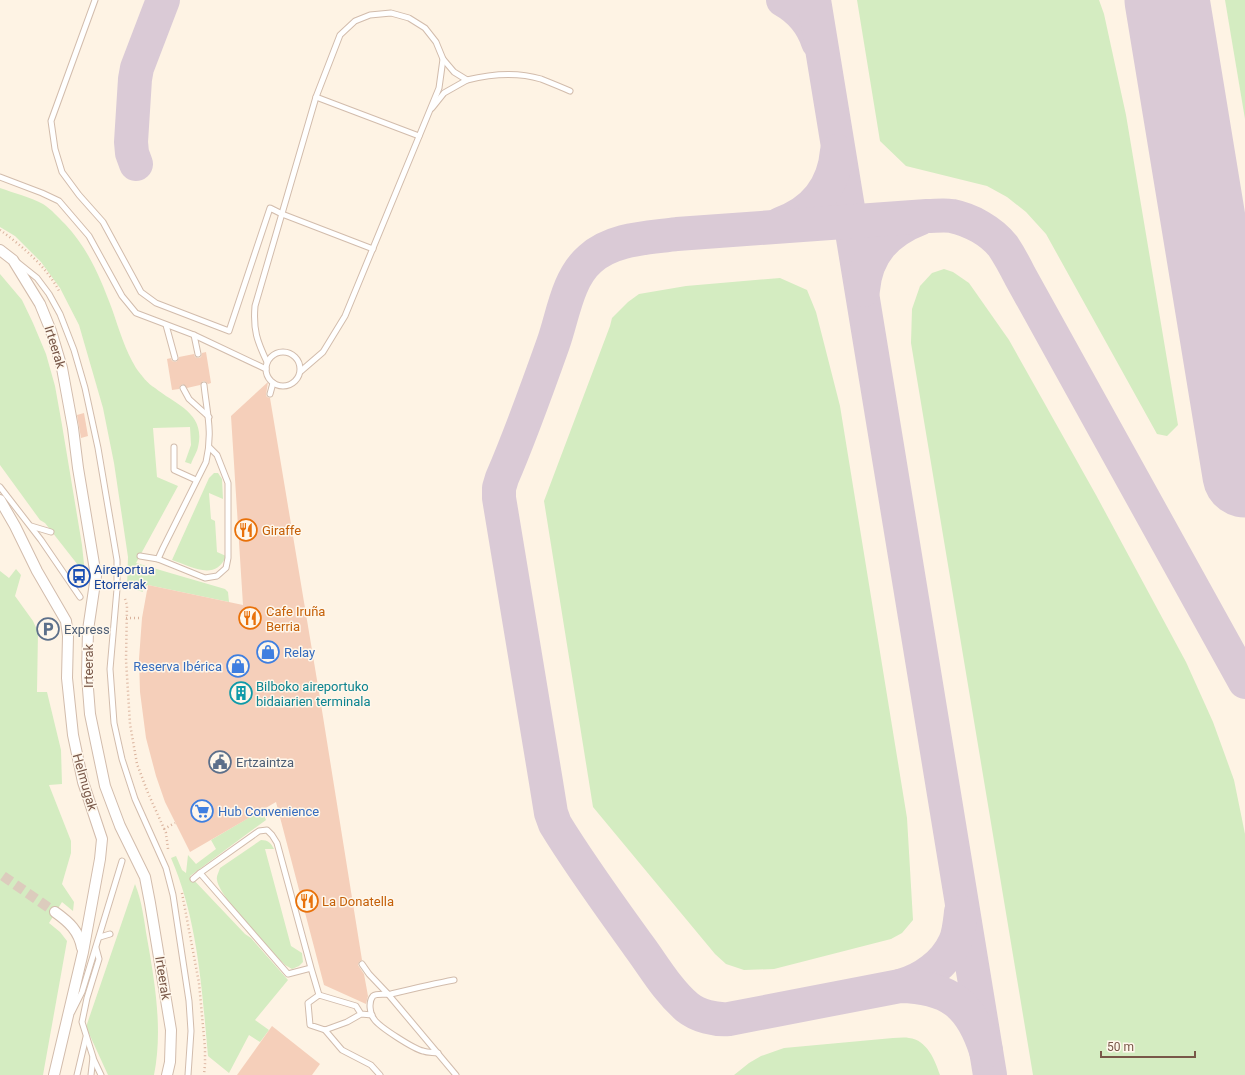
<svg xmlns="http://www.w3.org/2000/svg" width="1245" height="1075" viewBox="0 0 1245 1075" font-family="Roboto,sans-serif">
<rect width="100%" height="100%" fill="#fef3e4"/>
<!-- green -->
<g fill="#d4ecc1">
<polygon points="857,0 1099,0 1104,14 1126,115 1178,425 1167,436 1157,434 1046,234 1026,212 1007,197 987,186 906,166 880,141"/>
<polygon points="1225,0 1245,0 1245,119"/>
<path d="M0 188C14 193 30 197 43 204 52 210 58 217 65 224 89 250 100 277 112 309 119 329 125 350 136 368 141 375 148 384 155 388 176 405 206 413 198 447 197 452 193 458 191 464L185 462 191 445 190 427 153 428 157 477 178 486 136 563 225 589 228 592 229 602 148 585 142 588 143 592 127 587 128 557 114 463 103 408 79 325 60 288 41 262 15 236 0 227Z"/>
<polygon points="944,269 953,272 969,283 1009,340 1096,495 1186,662 1213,722 1234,780 1245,834 1245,1075 1033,1075 911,343 912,309 920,286 932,273"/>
<polygon points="0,274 22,300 33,323 46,354 55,386 62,425 82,545 85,574 45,523 40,520 0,465"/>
<polygon points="780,278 807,290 816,312 840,406 907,818 913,920 902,933 891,939 774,969 744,970 726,964 715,954 593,807 544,501 610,326 612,318 628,302 639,294 686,286"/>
<path d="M214 473H218L222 479 223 499 209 493 211 519 215 521 217 552 226 556C216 582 190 566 172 560L209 478Z"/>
<polygon points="16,569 21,575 15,596 33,621 38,632 37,692 47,692 61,750 62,784 49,785 71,841 71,853 62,884 74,902 73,911 62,902 49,923 60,932 67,941 43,1075 0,1075 0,571 9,578"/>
<path d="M262 810 266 820 190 876 245 934 251 938 288 980 255 1020 269 1030 260 1042 249 1035 229 1073 208 1056C202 990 198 920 171 858L176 856 182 870 186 873 188 855 196 864 216 849 211 840Z"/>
<path d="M261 840C268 840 271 843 274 849H265L291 946 302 953 303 962 299 966 292 969 285 965C271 950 219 897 217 880 216 876 219 872 220 868Z"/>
<path d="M135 884C142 901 144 920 147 938 155 983 163 1030 154 1075H108L86 1027Z"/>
<path d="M893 1038C898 1038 904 1037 909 1038 927 1040 935 1060 940 1075H734L749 1063 761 1056 784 1048Z"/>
</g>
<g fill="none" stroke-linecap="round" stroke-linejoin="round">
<!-- taxiway -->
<g stroke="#dacad6" stroke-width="34">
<path d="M783 0C799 9 812 24 818 42"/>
<polyline points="814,0 990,1075"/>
<polyline points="1153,0 1184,100"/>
<polyline points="136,164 132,153 131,142 135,79 137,68 163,0"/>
<path d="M780 224C814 212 834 187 837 151"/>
<path d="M863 290C866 253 887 231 921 218"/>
<path d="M900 986C923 980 945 964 955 942 959 933 960 921 961 912"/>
<path d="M986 1051C971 1004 949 987 900 986L729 1019C715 1020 698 1016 687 1007 667 990 653 965 638 945 610 906 580 865 555 824L551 813 546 782 499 498V488L502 478C521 434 537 389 553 344 563 316 567 279 590 259 613 238 649 238 677 234L927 216C935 216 944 215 952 216 971 220 991 231 1003 246 1009 255 1015 266 1020 276L1245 682"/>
</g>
<!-- runway -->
<polyline stroke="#dacad6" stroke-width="85" points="1167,0 1245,475"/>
</g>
<!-- building -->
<g fill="#f5cfba">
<polygon points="206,352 211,383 208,384 206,382 203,381 200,385 187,388 183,384 180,386 179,389 172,390 167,359 171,358 172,361 176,362 178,360 179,357 194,354 195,357 198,358 201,357 202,353"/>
<polygon points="268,382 266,395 267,397 270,398 320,698 362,960 359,962 358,965 364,974 368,996 366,1004 324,985 276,802 190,852 165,802 156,776 146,738 140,692 139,659 142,618 148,585 243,605 231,416"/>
<polygon points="84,413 88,436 81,438 77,415"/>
<polygon points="272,1026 320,1064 312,1075 237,1075"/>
</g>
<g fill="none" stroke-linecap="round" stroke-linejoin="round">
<!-- minor-tunnel -->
<polyline stroke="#dcccbd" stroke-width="10" stroke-dasharray="10 5" stroke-linecap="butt" points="3,876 55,912"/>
<!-- service casing -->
<g stroke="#d2bcac" stroke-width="7">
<g id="service">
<polyline points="95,0 51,121 55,149 62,172 79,195 103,222 141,292 156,303 229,331 270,208 282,214 373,249"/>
<path d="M467 80C491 74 518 72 541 79 551 83 561 87 570 91"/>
<polyline points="316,97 419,136"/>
<polyline points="432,108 444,93 467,80 454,72 443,59"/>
<polyline points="0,177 42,193 59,201 89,236 122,296 136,313 194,335 266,369"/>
<polyline points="17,262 37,278 49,294 60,314 74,350 85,388 98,448 117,560 117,589 110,669 114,723 122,759 135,799 166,868 173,895 189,1001 191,1031 188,1075"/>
<polyline points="166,325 175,358"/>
<polyline points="194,335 198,354"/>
<circle cx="283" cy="369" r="17"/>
<path d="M267 362C257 341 253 330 255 306L316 97 340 35 355 21 370 15 391 13 409 18 425 28 436 42 443 59 439 88 345 316 323 352 301 371"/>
<polyline points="183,388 189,399 209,417"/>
<polyline points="270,394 273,383"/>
<polyline points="174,447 174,470 196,480"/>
<polyline points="0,487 41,540 80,597"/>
<polyline points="31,526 51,532"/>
<polyline points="140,556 158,559 205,578 217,576 226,568 228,558 228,483 217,455 209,447"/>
<path d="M158 559 163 548 206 462C213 433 207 413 204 385"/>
<polyline points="193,879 200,873"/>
<polyline points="100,937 110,934"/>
<polyline points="362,964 369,974 388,994 456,1075"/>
<polyline points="311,968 288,974 200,873 259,831 267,830 272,835 277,843 311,968 319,995"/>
<polyline points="72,1012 82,992 122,861"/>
<polyline points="361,1014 356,1006 319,995 308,1003 310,1025 325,1030 347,1022 361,1014 372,1015"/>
<polyline points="325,1030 342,1050 371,1065 380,1075"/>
<path d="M438 1053C433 1052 428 1053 423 1051 414 1049 379 1027 374 1019 370 1014 368 1002 373 996 377 993 386 995 391 994 412 989 433 984 454 980"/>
<polyline points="93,1058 101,1075"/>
<polyline points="77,1075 86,1037"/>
<polyline points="91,1075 93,1057 82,1022 87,998 99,959 96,948"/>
</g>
</g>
<!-- minor casing -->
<g stroke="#d2bcac" stroke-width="12">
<g id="minor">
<polyline points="0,250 13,260 40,304 51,331 62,368 73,428 78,468 96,576 88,630 87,676 90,714 105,786 120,826 145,877 150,903 171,1030 170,1062 167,1075"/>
<polyline points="0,500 15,526 37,571 66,621 68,636 67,678 73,735 83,782 102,839 100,859 83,952 54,1075"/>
<path d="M55 912C69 922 79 931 82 948"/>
</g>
</g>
<!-- path -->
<g stroke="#dab39d" stroke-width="2.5" stroke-dasharray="1 3" stroke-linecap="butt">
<path d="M0 230C21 245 47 267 59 291"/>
<polyline points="125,599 127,605 126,660 130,724 137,764 148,793 166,833 168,849"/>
<polyline points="126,618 142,618"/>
<polyline points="164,829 175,823"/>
<polyline points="182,893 199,983 205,1048 205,1064 204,1075"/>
</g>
<!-- service -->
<use href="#service" stroke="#fff" stroke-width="5"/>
<!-- minor -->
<use href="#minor" stroke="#fff" stroke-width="10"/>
</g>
<!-- icons -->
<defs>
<g id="restaurant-ring" transform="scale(1.15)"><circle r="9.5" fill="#fff7eb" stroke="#e8710a" stroke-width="1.5"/><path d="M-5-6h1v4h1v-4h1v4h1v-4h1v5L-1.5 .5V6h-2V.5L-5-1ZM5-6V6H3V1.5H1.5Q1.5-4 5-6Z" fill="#e8710a"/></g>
<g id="bus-ring" transform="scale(1.15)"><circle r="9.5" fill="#fff7eb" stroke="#1a4fb4" stroke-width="1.5"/><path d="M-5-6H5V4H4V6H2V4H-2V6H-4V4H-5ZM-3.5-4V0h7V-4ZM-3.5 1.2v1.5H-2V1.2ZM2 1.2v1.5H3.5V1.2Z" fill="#1a4fb4"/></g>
<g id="parking-ring" transform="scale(1.15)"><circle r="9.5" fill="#fff7eb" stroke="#5c6f8a" stroke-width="1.5"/><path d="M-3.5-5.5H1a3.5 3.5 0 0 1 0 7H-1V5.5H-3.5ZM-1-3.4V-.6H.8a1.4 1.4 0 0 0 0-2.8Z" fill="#5c6f8a"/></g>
<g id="shop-ring" transform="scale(1.15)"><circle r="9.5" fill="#fff7eb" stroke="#3f7fe0" stroke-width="1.5"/><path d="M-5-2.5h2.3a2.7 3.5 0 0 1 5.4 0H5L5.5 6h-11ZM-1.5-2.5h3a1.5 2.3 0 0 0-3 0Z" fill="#3f7fe0"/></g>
<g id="building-ring" transform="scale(1.15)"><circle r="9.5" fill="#fff7eb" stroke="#0f9aa8" stroke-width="1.5"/><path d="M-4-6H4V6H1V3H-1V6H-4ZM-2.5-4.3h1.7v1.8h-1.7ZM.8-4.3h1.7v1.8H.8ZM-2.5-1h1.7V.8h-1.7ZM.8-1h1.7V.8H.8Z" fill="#0f9aa8"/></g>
<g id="civic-ring" transform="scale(1.15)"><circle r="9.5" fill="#fff7eb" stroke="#5c6f8a" stroke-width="1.5"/><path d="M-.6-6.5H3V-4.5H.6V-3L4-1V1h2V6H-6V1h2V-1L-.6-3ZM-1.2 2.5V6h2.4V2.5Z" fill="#5c6f8a"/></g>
<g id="supermarket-ring" transform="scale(1.15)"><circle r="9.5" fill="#fff7eb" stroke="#3f7fe0" stroke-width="1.5"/><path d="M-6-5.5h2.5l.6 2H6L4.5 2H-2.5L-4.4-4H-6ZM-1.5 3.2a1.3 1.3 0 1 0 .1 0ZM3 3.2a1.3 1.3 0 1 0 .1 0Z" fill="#3f7fe0"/></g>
</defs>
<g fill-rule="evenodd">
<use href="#restaurant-ring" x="246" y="530"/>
<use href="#bus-ring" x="79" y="576"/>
<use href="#restaurant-ring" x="250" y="618"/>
<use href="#parking-ring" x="48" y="629"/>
<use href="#shop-ring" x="268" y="652"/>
<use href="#shop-ring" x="238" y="666"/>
<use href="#building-ring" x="241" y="693"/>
<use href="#civic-ring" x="220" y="762"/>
<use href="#supermarket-ring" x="202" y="811"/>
<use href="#restaurant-ring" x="307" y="901"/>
</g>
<g text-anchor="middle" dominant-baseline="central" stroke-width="3" stroke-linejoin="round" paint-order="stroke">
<!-- street labels -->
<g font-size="13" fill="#785748" stroke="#fff7eb">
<text transform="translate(55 347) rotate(73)">Irteerak</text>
<text transform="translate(88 666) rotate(-90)">Irteerak</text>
<text transform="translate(85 782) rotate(74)">Helmugak</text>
<text transform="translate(163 978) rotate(81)">Irteerak</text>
</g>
<!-- food labels -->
<g font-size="13" fill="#c56008" stroke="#fff7eb" text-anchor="start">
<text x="262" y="530">Giraffe</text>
<text x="266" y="611">Cafe Iruña<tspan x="266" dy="15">Berria</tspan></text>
<text x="322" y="901">La Donatella</text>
</g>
<!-- transit labels -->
<g font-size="13" fill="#164399" stroke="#fff7eb" text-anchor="start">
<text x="94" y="569">Aireportua<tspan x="94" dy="15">Etorrerak</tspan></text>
</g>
<!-- service labels -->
<g font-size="13" fill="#4e5e75" stroke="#fff7eb" text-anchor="start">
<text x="64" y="629">Express</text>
<text x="236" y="762">Ertzaintza</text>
</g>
<!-- shop labels -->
<g font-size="13" fill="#366cbe" stroke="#fff7eb" text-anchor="start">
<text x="284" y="652">Relay</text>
<text x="222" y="666" text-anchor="end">Reserva Ibérica</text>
<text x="218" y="811">Hub Convenience</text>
</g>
<!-- culture labels -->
<g font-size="13" fill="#0d838f" stroke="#fff7eb" text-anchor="start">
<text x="256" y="686">Bilboko aireportuko<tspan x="256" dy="15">bidaiarien terminala</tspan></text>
</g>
</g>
<!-- scale -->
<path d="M1101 1051v6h94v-6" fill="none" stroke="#785748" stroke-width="2"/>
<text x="1107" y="1051" font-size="12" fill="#785748" stroke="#fff7eb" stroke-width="3" paint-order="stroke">50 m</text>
</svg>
